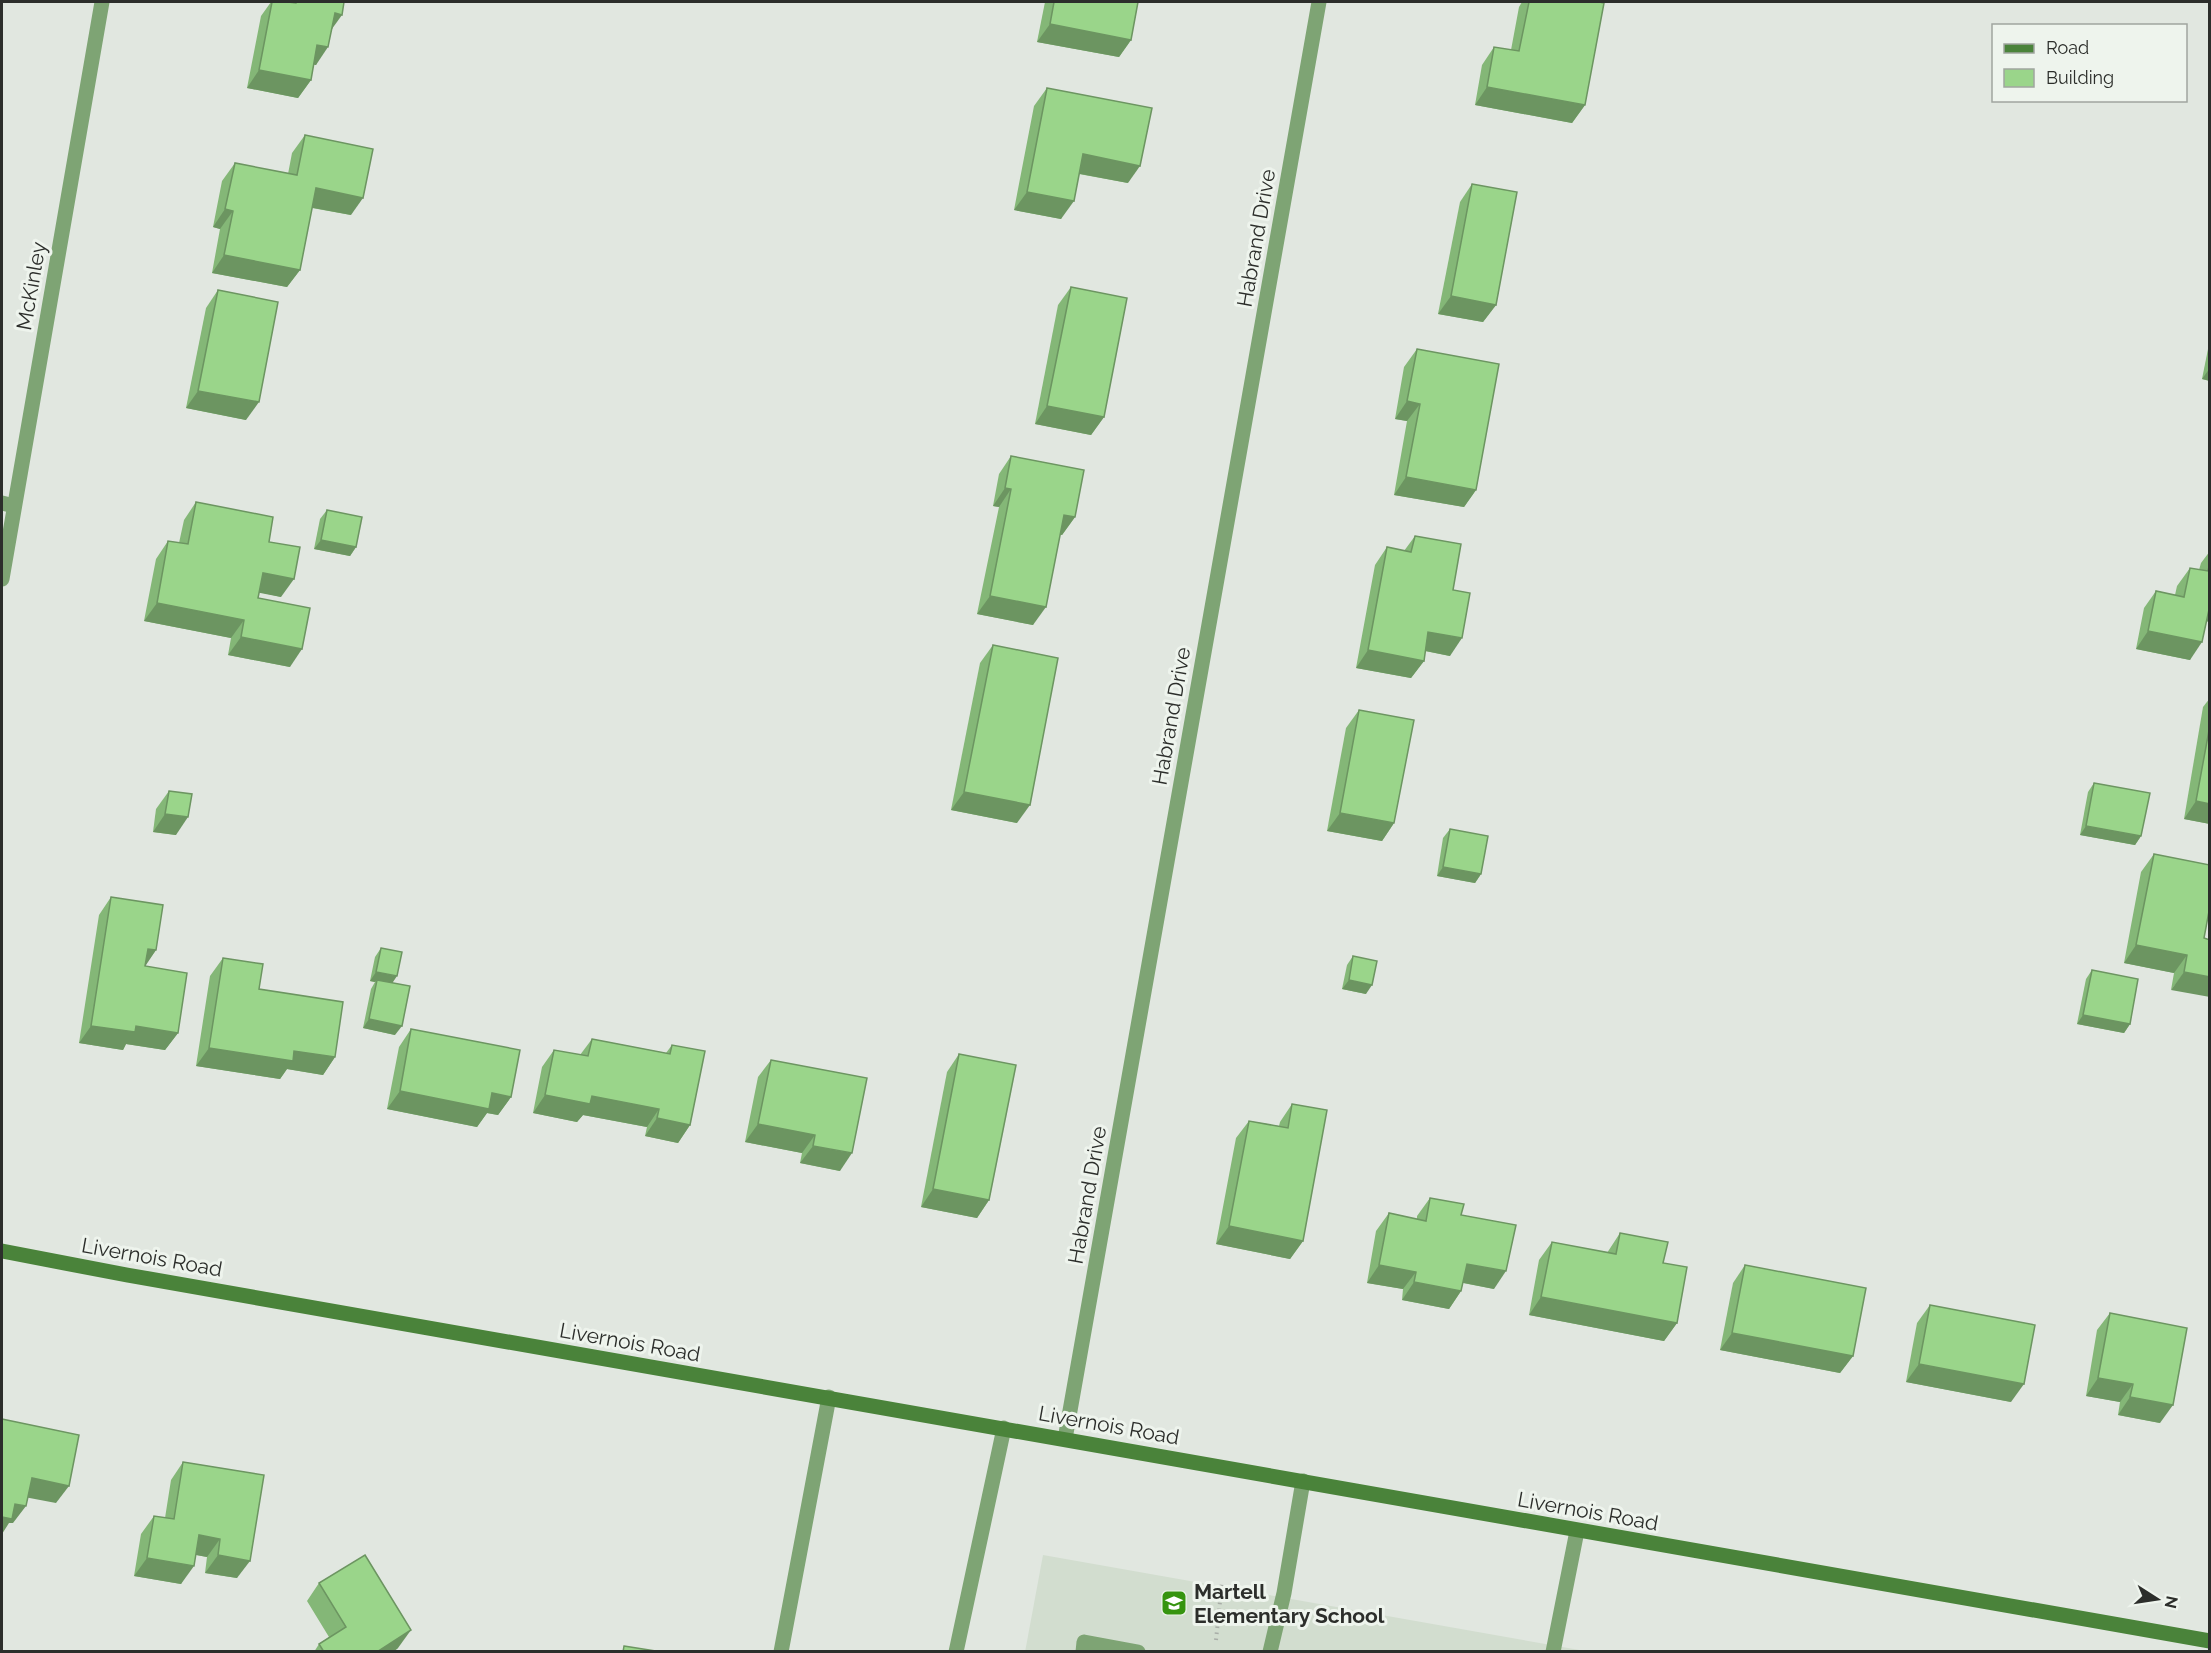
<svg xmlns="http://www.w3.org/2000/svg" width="2211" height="1653" viewBox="0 0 2211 1653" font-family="Raleway,sans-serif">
<rect width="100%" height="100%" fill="#e1e7e0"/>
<!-- built -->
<polygon fill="#d2ddcf" points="1043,1555 1585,1651 1025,1652"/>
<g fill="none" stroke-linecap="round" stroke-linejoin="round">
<!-- path -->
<g stroke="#a8ada7" stroke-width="4" stroke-dasharray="1.5 4.5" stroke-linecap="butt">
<polyline points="1216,1640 1222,1582"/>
<polyline points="1598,1652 1598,1649"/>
</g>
<!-- lane -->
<g stroke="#7ea474" stroke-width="15">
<polyline points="2,503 14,506"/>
<polyline points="781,1652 829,1397"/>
<polyline points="956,1652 1004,1428"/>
<polyline points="1083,1652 1084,1642 1138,1652"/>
<polyline points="1270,1652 1284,1593 1303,1481"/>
<polyline points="1553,1652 1577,1531"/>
</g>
<!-- street -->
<g stroke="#7ea474" stroke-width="15">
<polyline points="2,579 102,2"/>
<polyline points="1065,1439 1319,2"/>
</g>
<!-- secondary -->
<polyline stroke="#4a833a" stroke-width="15" points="2,1251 127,1275 2210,1641"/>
</g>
<!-- wall -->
<g fill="#84b777">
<polygon points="271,2 344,2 316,65 313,64 311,80 298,98 247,88 261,16"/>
<polygon points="1045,2 1138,2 1131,40 1119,57 1037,42"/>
<polygon points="1522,2 1599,2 1585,105 1572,123 1475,105 1482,65 1494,47 1511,50 1519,7"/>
<polygon points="1047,88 1128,183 1079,174 1061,219 1014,210 1034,106"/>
<polygon points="305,135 351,215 312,208 300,270 287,287 212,273 220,229 213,227 222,181 235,163 288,174 292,153"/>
<polygon points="1472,184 1496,305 1483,322 1438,314 1460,202"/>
<polygon points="1071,287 1104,417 1091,435 1035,424 1058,305"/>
<polygon points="218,290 246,420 186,408 206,308"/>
<polygon points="2210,339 2210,381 2202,379"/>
<polygon points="1417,349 1476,490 1464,507 1394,495 1407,421 1395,419 1404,367"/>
<polygon points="1011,456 1075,517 1062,535 1060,534 1033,625 977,614 999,507 993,506 999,474"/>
<polygon points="196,502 269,542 281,597 259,592 258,598 290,667 228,655 231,638 144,621 156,559 168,541 179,543 184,520"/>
<polygon points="327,510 356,547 350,556 314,549 320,519"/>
<polygon points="1415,536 1453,590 1450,656 1425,651 1424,661 1411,678 1356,668 1375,565 1387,547 1404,551"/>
<polygon points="2210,551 2210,622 2206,621 2190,660 2136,649 2144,608 2156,591 2175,595 2177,586 2190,568 2199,570 2201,563"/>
<polygon points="993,645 1017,823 951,810 980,663"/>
<polygon points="2210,698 2210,824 2184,819 2203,707"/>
<polygon points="1359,710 1394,823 1382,841 1327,831 1346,728"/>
<polygon points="2094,783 2141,836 2135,845 2080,835 2088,792"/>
<polygon points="169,791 176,835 153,832 156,809"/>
<polygon points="1450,829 1481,874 1475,883 1437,876 1443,838"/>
<polygon points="2154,854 2204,938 2210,940 2171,990 2174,973 2124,963 2141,872"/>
<polygon points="111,897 156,950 145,965 178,1033 165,1050 126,1044 123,1050 79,1043 99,915"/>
<polygon points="381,948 393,983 395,1035 363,1028 371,989 375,982 370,981 375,957"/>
<polygon points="1353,956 1366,994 1342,989 1347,965"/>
<polygon points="223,958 259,989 335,1057 323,1075 287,1069 280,1079 196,1066 210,976"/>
<polygon points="2092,970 2130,1024 2124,1033 2077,1024 2086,979"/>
<polygon points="411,1029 511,1097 498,1115 487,1113 477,1127 387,1109 399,1047"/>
<polygon points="592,1039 666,1053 672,1045 690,1125 678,1143 645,1136 647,1127 583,1115 577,1122 533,1113 542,1067 554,1050 580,1055"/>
<polygon points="959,1054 989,1200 977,1218 921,1207 947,1072"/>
<polygon points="771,1060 840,1171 800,1163 802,1153 745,1142 758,1077"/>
<polygon points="1292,1104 1303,1241 1290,1259 1216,1244 1236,1138 1249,1121 1279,1126 1280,1122"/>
<polygon points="1430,1198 1494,1289 1463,1283 1461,1291 1449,1309 1402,1300 1403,1289 1367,1283 1376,1231 1389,1213 1417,1219 1417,1216"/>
<polygon points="1620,1233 1663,1263 1677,1323 1664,1341 1529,1315 1539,1260 1552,1242 1607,1253"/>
<polygon points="1745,1265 1853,1356 1840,1373 1720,1350 1733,1283"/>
<polygon points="1930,1305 2011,1402 1906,1382 1917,1323"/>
<polygon points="2110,1313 2160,1423 2118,1415 2120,1402 2086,1396 2097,1330"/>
<polygon points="183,1462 264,1475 237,1578 205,1573 207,1557 196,1555 181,1584 134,1576 141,1534 154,1516 165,1518 171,1480"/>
<polygon points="319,1583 398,1648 393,1652 314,1652 319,1644 329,1637 307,1601"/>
</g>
<!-- shaded-wall -->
<g fill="#6c9561">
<polygon points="335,13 342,15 329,33"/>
<polygon points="1050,24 1131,40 1119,57 1037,42"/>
<polygon points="317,45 328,47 316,65 304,63"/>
<polygon points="259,70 311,80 298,98 247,88"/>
<polygon points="1487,87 1585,105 1572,123 1475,105"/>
<polygon points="1083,154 1140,166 1128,183 1070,172"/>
<polygon points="316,188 363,198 351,215 303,206"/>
<polygon points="1027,192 1074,201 1061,219 1014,210"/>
<polygon points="225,209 233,211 220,229 213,227"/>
<polygon points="224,255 300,270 287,287 212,273"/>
<polygon points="1451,296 1496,305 1483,322 1438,314"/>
<polygon points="2210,368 2210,381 2202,379"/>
<polygon points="198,391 259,402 246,420 186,408"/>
<polygon points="1407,401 1420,404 1407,421 1395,419"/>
<polygon points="1047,406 1104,417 1091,435 1035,424"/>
<polygon points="1406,477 1476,490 1464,507 1394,495"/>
<polygon points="1005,488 1011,489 999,507 993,506"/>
<polygon points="1064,515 1075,517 1062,535 1051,532"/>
<polygon points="321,540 356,547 350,556 314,549"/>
<polygon points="263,573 294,579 281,597 250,591"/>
<polygon points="990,596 1046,607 1033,625 977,614"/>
<polygon points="2210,602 2210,622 2198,619"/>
<polygon points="157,603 244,620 231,638 144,621"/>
<polygon points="2148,631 2202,642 2190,660 2136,649"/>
<polygon points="1428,632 1462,638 1450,656 1416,649"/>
<polygon points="241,637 302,649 290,667 228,655"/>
<polygon points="1368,650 1424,661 1411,678 1356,668"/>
<polygon points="964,792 1030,805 1017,823 951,810"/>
<polygon points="2196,801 2210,804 2210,824 2184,819"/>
<polygon points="1340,813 1394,823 1382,841 1327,831"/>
<polygon points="165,814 188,817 176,835 153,832"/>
<polygon points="2086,826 2141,836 2135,845 2080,835"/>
<polygon points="1443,867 1481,874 1475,883 1437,876"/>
<polygon points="2136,945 2187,955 2174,973 2124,963"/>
<polygon points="148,949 156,950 144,968"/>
<polygon points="376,972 397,976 391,985 377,980 375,982 370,981"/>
<polygon points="2184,972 2210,977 2210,997 2171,990"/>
<polygon points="1349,980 1372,985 1366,994 1342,989"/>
<polygon points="2083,1015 2130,1024 2124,1033 2077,1024"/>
<polygon points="369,1019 402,1026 395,1035 363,1028"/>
<polygon points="91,1026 136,1026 178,1033 165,1050 126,1044 123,1050 79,1043"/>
<polygon points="209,1048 294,1051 335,1057 323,1075 287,1069 280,1079 196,1066"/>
<polygon points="400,1091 492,1093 511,1097 498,1115 487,1113 477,1127 387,1109"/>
<polygon points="545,1095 592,1096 659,1109 647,1127 583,1115 577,1122 533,1113"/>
<polygon points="657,1118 690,1125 678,1143 645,1136"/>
<polygon points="758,1124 815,1135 802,1153 745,1142"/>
<polygon points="813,1146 852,1153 840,1171 800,1163"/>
<polygon points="933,1189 989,1200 977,1218 921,1207"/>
<polygon points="1229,1226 1303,1241 1290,1259 1216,1244"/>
<polygon points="1467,1264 1506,1271 1494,1289 1454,1281"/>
<polygon points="1379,1265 1416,1272 1403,1289 1367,1283"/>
<polygon points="1414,1282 1461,1291 1449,1309 1402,1300"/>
<polygon points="1541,1297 1677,1323 1664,1341 1529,1315"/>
<polygon points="1732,1333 1853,1356 1840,1373 1720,1350"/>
<polygon points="1919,1364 2024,1384 2011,1402 1906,1382"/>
<polygon points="2098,1378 2133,1384 2120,1402 2086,1396"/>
<polygon points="2130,1397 2173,1405 2160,1423 2118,1415"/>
<polygon points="32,1478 69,1486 56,1503 19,1496"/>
<polygon points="15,1504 26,1506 13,1523 9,1523 2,1534 2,1517"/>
<polygon points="199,1535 220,1539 207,1557 186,1553"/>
<polygon points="218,1555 250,1561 237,1578 205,1573"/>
<polygon points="147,1558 194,1566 181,1584 134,1576"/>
<polygon points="411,1630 398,1648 393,1652 377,1652"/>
</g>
<!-- building -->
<g fill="#9ad58a" stroke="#6c9561" stroke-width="1.5">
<polygon points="272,2 288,2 296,3 297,2 344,2 342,15 335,13 328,47 317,45 311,80 259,70"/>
<polygon points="1054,2 1138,2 1131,40 1050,24"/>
<polygon points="1529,2 1599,2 1604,3 1585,105 1487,87 1494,47 1519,51"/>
<polygon points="1047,88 1152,108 1140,166 1083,154 1074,201 1027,192"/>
<polygon points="305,135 373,149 363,198 316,188 300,270 224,255 233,211 225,209 235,163 297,175"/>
<polygon points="1472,184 1517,192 1496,305 1451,296"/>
<polygon points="1071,287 1127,298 1104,417 1047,406"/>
<polygon points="218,290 278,302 259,402 198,391"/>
<polygon points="1417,349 1499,364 1476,490 1406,477 1420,404 1407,401"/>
<polygon points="1011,456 1084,470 1075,517 1064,515 1046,607 990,596 1011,489 1005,488"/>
<polygon points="196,502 273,517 269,542 300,547 294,579 263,573 258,598 310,608 302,649 241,637 244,620 157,603 168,541 188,544"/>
<polygon points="327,510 362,517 356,547 321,540"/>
<polygon points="1415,536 1461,544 1453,590 1470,593 1462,638 1428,632 1424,661 1368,650 1387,547 1411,552"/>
<polygon points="2210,563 2210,605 2202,642 2148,631 2156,591 2184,597 2190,568 2208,571"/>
<polygon points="993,645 1058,658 1030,805 964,792"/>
<polygon points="1359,710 1414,720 1394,823 1340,813"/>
<polygon points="2210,725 2210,804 2196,801"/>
<polygon points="2094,783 2150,793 2141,836 2086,826"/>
<polygon points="169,791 192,794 188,817 165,814"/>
<polygon points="1450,829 1488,836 1481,874 1443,867"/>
<polygon points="2154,854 2210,865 2210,906 2204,938 2210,940 2210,977 2184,972 2187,955 2136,945"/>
<polygon points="111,897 163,905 156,950 148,949 145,966 187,973 178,1033 136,1026 135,1032 91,1026"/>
<polygon points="381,948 402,952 397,976 376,972"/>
<polygon points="1353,956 1377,961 1372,985 1349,980"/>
<polygon points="223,958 263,964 259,989 343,1002 335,1057 294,1051 293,1061 209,1048"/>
<polygon points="2092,970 2138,979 2130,1024 2083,1015"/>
<polygon points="377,980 410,986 402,1026 369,1019"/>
<polygon points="411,1029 520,1050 511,1097 492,1093 489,1109 400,1091"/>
<polygon points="592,1039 670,1054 672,1045 705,1051 690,1125 657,1118 659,1109 592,1096 590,1104 545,1095 554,1050 588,1056"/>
<polygon points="959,1054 1016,1065 989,1200 933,1189"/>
<polygon points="771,1060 867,1078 852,1153 813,1146 815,1135 758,1124"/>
<polygon points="1292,1104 1327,1110 1303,1241 1229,1226 1249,1121 1288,1128"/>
<polygon points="1430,1198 1464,1204 1461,1215 1516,1225 1506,1271 1467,1264 1461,1291 1414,1282 1416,1272 1379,1265 1389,1213 1426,1221"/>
<polygon points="1620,1233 1668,1242 1663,1263 1687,1267 1677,1323 1541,1297 1552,1242 1616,1254"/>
<polygon points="1745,1265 1866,1288 1853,1356 1732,1333"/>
<polygon points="1930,1305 2035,1325 2024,1384 1919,1364"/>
<polygon points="2110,1313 2187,1328 2173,1405 2130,1397 2133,1384 2098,1378"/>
<polygon points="2,1419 79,1435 69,1486 32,1478 26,1506 15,1504 12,1519 2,1517"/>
<polygon points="183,1462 264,1475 250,1561 218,1555 220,1539 199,1535 194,1566 147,1558 154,1516 174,1519"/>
<polygon points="365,1555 411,1630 377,1652 324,1652 319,1644 346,1627 319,1583"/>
<polygon points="624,1646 662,1652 623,1652"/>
</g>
<!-- icons -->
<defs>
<g id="school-square" transform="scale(1.35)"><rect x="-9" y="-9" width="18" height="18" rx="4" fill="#36940f" stroke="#eef4ed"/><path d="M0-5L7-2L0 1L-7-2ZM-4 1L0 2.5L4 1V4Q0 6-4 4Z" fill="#fff"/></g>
</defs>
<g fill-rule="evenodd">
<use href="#school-square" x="1174" y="1603"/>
</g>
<g text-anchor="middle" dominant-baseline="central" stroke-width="6" stroke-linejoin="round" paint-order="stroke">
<!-- street labels -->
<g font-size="21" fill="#2c2e2b" stroke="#eef4ed">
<text transform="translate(1256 238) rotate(-80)">Habrand Drive</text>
<text transform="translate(31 286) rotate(-80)">McKinley</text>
<text transform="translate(1171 716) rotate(-80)">Habrand Drive</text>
<text transform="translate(1087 1195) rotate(-80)">Habrand Drive</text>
<text transform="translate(152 1257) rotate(10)">Livernois Road</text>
<text transform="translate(630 1342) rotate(10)">Livernois Road</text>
<text transform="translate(1109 1425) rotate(10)">Livernois Road</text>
<text transform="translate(1588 1511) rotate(10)">Livernois Road</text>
</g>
<!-- poi labels -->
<g font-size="21" font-weight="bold" fill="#2c2e2b" stroke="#eef4ed" text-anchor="start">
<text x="1194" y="1591">Martell<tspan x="1194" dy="24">Elementary School</tspan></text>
</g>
</g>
<!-- border -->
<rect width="2211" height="1653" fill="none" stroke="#2c2e2b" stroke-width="6"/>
<!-- legend -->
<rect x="1992" y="24" width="195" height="78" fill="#eef4ed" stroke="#a0a59f" stroke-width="1.5"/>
<rect x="2004" y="44" width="30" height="9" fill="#4a833a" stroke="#a0a59f" stroke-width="1.5"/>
<text x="2046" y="54" font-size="18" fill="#2c2e2b">Road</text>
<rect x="2004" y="69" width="30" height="18" fill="#9ad58a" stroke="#a0a59f" stroke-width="1.5"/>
<text x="2046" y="84" font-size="18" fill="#2c2e2b">Building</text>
<!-- north arrow -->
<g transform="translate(2157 1599) rotate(102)" stroke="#eef4ed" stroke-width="4.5" paint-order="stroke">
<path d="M0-4.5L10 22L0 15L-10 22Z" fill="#2c2e2b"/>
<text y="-9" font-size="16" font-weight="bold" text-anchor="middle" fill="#2c2e2b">N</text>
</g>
</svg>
